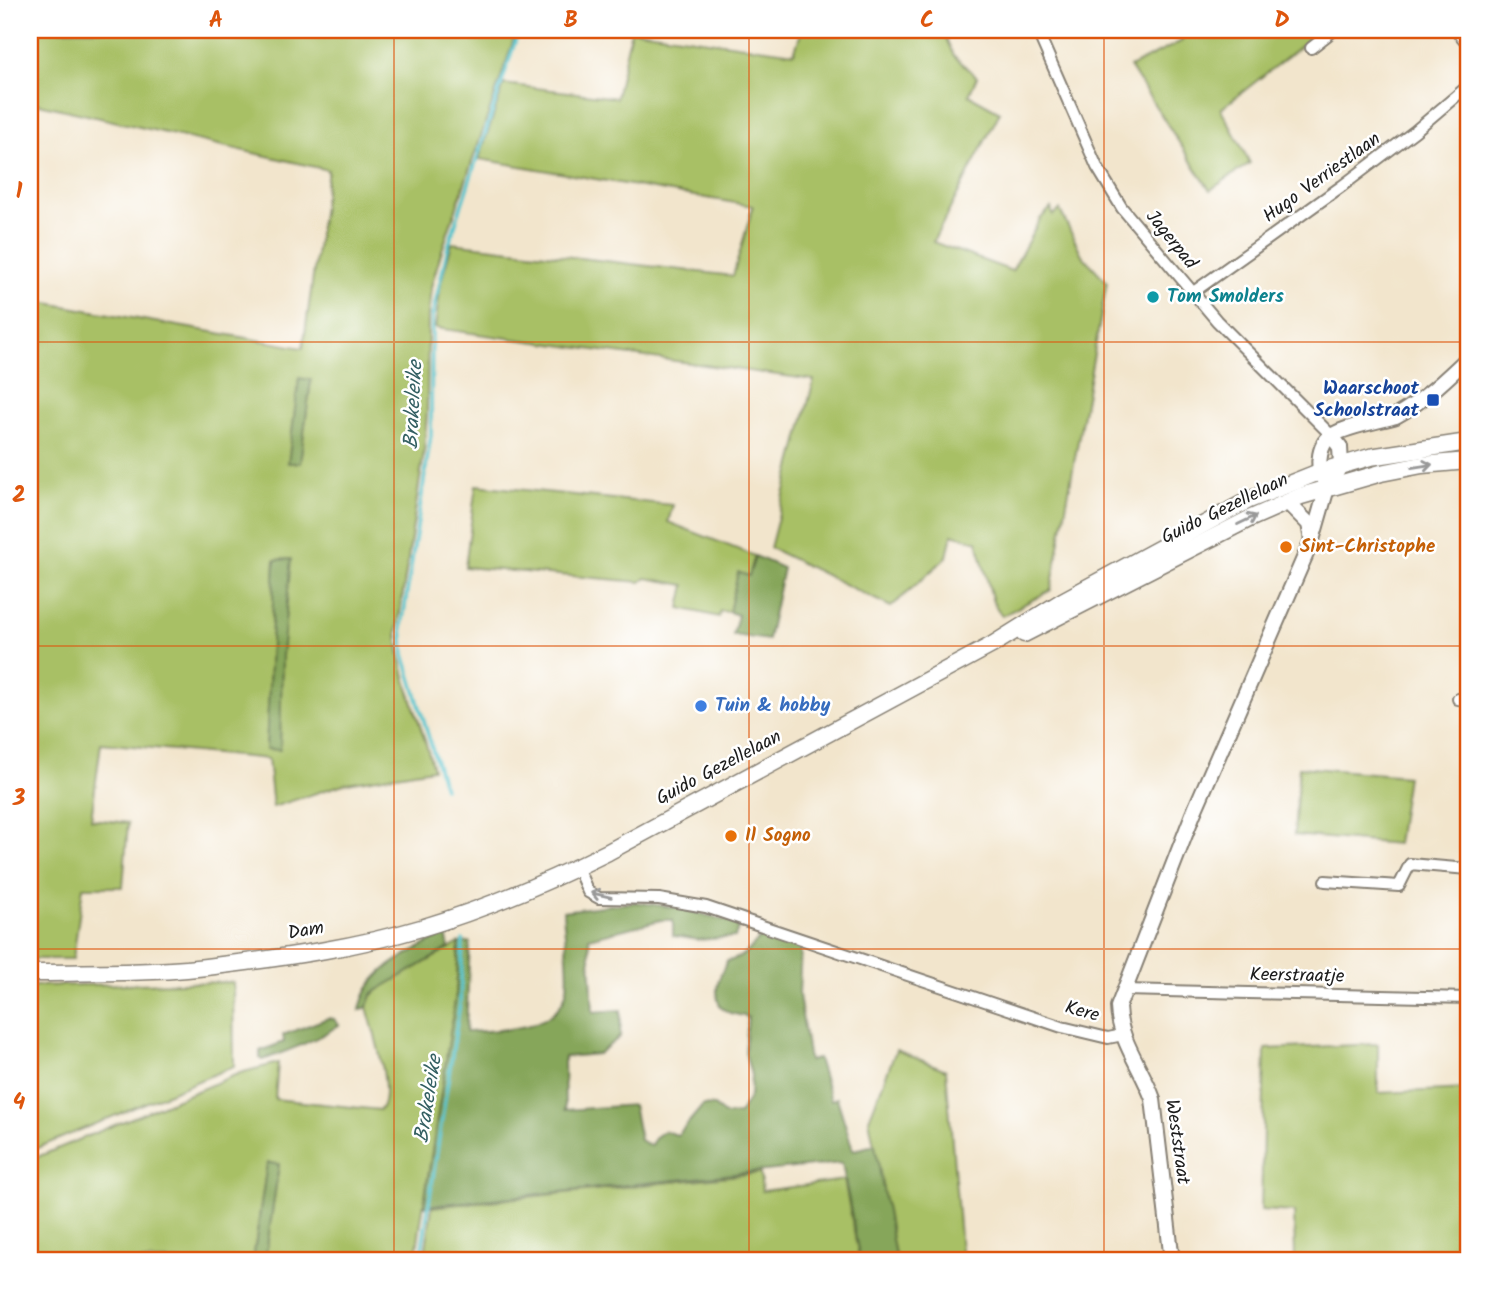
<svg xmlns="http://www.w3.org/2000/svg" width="1498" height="1291" viewBox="0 0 1498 1291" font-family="Kalam,sans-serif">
<rect width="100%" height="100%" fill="#fff"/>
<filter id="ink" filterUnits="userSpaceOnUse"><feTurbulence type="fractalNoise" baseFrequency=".0143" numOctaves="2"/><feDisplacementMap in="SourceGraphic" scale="14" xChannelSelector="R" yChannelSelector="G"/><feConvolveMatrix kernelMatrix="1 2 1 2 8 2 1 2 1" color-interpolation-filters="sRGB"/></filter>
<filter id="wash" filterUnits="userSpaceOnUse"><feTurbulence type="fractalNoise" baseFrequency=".00686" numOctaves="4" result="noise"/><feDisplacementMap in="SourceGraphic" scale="28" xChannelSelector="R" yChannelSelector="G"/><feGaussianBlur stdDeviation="1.57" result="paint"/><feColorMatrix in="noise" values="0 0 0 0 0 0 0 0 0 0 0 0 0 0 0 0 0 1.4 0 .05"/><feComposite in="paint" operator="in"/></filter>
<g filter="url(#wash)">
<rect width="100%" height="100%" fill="#f2e5cc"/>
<!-- green -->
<g fill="#a8c065" stroke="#626e40" stroke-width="2" fill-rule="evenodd">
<path d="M36 30H517L441 253 431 287 428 316 427 413 424 452 397 632C400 677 422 724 433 769L347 783 273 807 268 759 101 743 91 819 128 823 123 887H83L73 959H30V300L303 348 328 170 30 102V60ZM299 379 311 380 300 463H289ZM290 559 282 655 280 749H266L275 560Z"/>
<polygon points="631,30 794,53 802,30 942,30 954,56 977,77 969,95 1000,112 933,242 1012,271 1040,219 1051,208 1053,215 1060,210 1082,255 1107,282 1051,590 1002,616 993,602 977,541 952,534 947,557 891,607 770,548 814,380 435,328 441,282 452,243 733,276 753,206 479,159 504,84 616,98"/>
<polygon points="1177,30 1321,30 1221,109 1250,163 1210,190 1130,67 1182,41"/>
<polygon points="476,485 673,505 668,522 755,556 749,576 738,573 729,612 720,611 719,617 680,608 685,585 646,578 641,582 465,567"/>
<polygon points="1299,767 1407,776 1397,844 1294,835"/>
<path d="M459 943 456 994 415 1261H265L279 1165 267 1163 253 1261H30V1160L240 1073 278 1063 275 1099 380 1110C395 1094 372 1027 367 1007 369 998 373 993 381 988Z"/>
<polygon points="233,982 234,1066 30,1151 30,986"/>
<polygon points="1378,1044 1378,1093 1468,1089 1468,1261 1295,1261 1294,1212 1261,1210 1265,1049"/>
<polygon points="896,1050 946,1070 962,1261 896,1261 869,1119"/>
<polygon points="760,1173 762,1191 844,1180 860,1261 424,1261 432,1207"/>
</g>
<!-- forest -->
<g fill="#86a65a" stroke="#51613b" stroke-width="2">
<polygon points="299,378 311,380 300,463 288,463"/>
<polygon points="755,556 783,568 768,640 733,635 738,615 729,612 738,572 749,576"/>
<polygon points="291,559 282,655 280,750 266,749 275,560"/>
<path d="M635 902 679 908 740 924 735 937 698 940 673 936V920H661L589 938 593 1012 621 1010 620 1037 598 1054 564 1057 565 1110 633 1105 640 1140 650 1146 656 1137 664 1131 678 1135 703 1105 714 1106 726 1115 739 1114 750 1096 751 1075 745 1052 748 1017 730 1013 720 1007C713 988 719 978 727 961 744 959 754 945 764 933L801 945 799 995 809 1061 818 1059 831 1100 837 1098 853 1150 875 1145 896 1261H860L842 1163 424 1206 456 994 459 943 470 942 466 1032C500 1030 560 1032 567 988 570 970 564 931 563 911Z"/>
<path d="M446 934 449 948 373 993 367 1007 360 1010C367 968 413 952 446 934Z"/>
<path d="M328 1018 334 1019 339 1025C315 1041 290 1050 263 1060L260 1058V1051L284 1042 283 1035Z"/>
<polygon points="267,1163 279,1164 265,1261 253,1261"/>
</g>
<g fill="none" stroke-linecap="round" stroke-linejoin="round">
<!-- stream -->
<g stroke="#55c3cc" stroke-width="3.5">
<polyline points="444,788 404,654 402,626 431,435 432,317 448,247 519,30"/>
<polyline points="420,1261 460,1003 463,940"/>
</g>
</g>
</g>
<g filter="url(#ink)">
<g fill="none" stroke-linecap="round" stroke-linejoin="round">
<!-- street casing -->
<g stroke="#878074" stroke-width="14">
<g id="street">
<polyline points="1037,30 1097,167 1122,208 1217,321 1331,435"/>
<polyline points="1456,30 1468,44"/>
<polyline points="1311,48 1334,30"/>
<polyline points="1192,293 1342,186 1415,131 1468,86"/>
<polyline points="1458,699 1468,701"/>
<polyline points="577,867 588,892 599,898 659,899 706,907 1062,1027 1108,1038 1123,1035"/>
<polyline points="1325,881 1399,886 1410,864 1468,869"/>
<polyline points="1124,990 1468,998"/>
</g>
</g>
<!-- secondary casing -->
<g stroke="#878074" stroke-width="18">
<g id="secondary">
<path d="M1323 479C1316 466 1319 442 1333 435 1347 426 1379 421 1396 416 1423 401 1446 379 1468 358"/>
<polyline points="1287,502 1309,524 1312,540"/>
<path d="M1172 1261 1153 1099C1142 1068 1119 1041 1118 1007L1193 814 1312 540 1327 488 1341 465 1340 447 1331 435"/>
</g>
</g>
<!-- primary casing -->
<g stroke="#878074" stroke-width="19">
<g id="primary">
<polyline points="1024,634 1249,519 1301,496 1381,473 1422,465 1468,461"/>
<path d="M30 973C93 972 159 974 222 965 288 957 357 947 421 928 485 909 548 882 608 852L992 645 1064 600 1249 500 1319 472 1370 457 1468 442"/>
</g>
</g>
<!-- street -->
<use href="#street" stroke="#fff" stroke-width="10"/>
<!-- secondary -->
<use href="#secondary" stroke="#fff" stroke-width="14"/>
<!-- primary -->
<use href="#primary" stroke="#fff" stroke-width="16"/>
</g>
<!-- one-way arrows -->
<defs><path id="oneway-shaft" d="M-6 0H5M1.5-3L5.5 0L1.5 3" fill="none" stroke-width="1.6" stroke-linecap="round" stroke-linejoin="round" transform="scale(1.75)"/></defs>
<g stroke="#999">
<use href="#oneway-shaft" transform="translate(1422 466) rotate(-9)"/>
<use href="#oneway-shaft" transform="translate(1247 520) rotate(-26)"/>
<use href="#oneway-shaft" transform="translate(601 895) rotate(-167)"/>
</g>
</g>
<!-- grid -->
<path fill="none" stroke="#de560d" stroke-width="2" stroke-opacity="0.55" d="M394 30V1261M749 30V1261M1104 30V1261M30 342H1468M30 646H1468M30 949H1468"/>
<!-- markers -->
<circle fill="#0f9aa8" stroke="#fff" stroke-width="2.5" cx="1153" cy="297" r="7"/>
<rect fill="#1a4fb4" stroke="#fff" stroke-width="2.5" x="1426" y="393" width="14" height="14" rx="3.5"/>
<g fill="#e8710a" stroke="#fff" stroke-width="2.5">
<circle cx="1286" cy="547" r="7"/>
<circle cx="731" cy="836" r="7"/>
</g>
<circle fill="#3f7fe0" stroke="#fff" stroke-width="2.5" cx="701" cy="706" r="7"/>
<g text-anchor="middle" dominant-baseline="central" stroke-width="5" stroke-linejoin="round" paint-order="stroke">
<!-- street labels -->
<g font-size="19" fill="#1c1c1c" stroke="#fff">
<text transform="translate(1322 178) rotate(-36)">Hugo Verriestlaan</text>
<text transform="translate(1171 240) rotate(51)">Jagerpad</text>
<text transform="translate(1225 509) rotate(-26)">Guido Gezellelaan</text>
<text transform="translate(719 768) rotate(-28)">Guido Gezellelaan</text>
<text transform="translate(306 931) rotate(-10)">Dam</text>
<text transform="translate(1297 976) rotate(1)">Keerstraatje</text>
<text transform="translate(1082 1012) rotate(15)">Kere</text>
<text transform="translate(1177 1142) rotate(82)">Weststraat</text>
</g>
<!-- culture labels -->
<g font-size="19" font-weight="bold" fill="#0d838f" stroke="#fff" text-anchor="start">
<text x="1167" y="297">Tom Smolders</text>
</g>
<!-- transit labels -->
<g font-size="19" font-weight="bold" fill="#164399" stroke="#fff" text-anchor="end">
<text x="1419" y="389">Waarschoot<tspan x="1419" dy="22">Schoolstraat</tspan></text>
</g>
<!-- food labels -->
<g font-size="19" font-weight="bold" fill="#c56008" stroke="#fff" text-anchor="start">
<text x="1300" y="547">Sint-Christophe</text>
<text x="745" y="836">Il Sogno</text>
</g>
<!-- shop labels -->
<g font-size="19" font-weight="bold" fill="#366cbe" stroke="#fff" text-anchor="start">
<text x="715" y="706">Tuin &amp; hobby</text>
</g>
<!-- water labels -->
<g font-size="21" font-style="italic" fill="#335f62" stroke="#fff">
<text transform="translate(414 405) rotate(-87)">Brakeleike</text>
<text transform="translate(429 1099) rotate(-81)">Brakeleike</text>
</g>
</g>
<!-- margin -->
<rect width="1498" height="1291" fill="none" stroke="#fff" stroke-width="77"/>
<rect x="38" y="38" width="1422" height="1214" fill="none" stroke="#de560d" stroke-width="2.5"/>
<g font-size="23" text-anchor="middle" font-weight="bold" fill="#de560d">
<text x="216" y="27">A</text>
<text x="571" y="27">B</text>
<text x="927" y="27">C</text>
<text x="1282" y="27">D</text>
<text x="19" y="198">1</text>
<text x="19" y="502">2</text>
<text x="19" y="805">3</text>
<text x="19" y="1109">4</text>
</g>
</svg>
